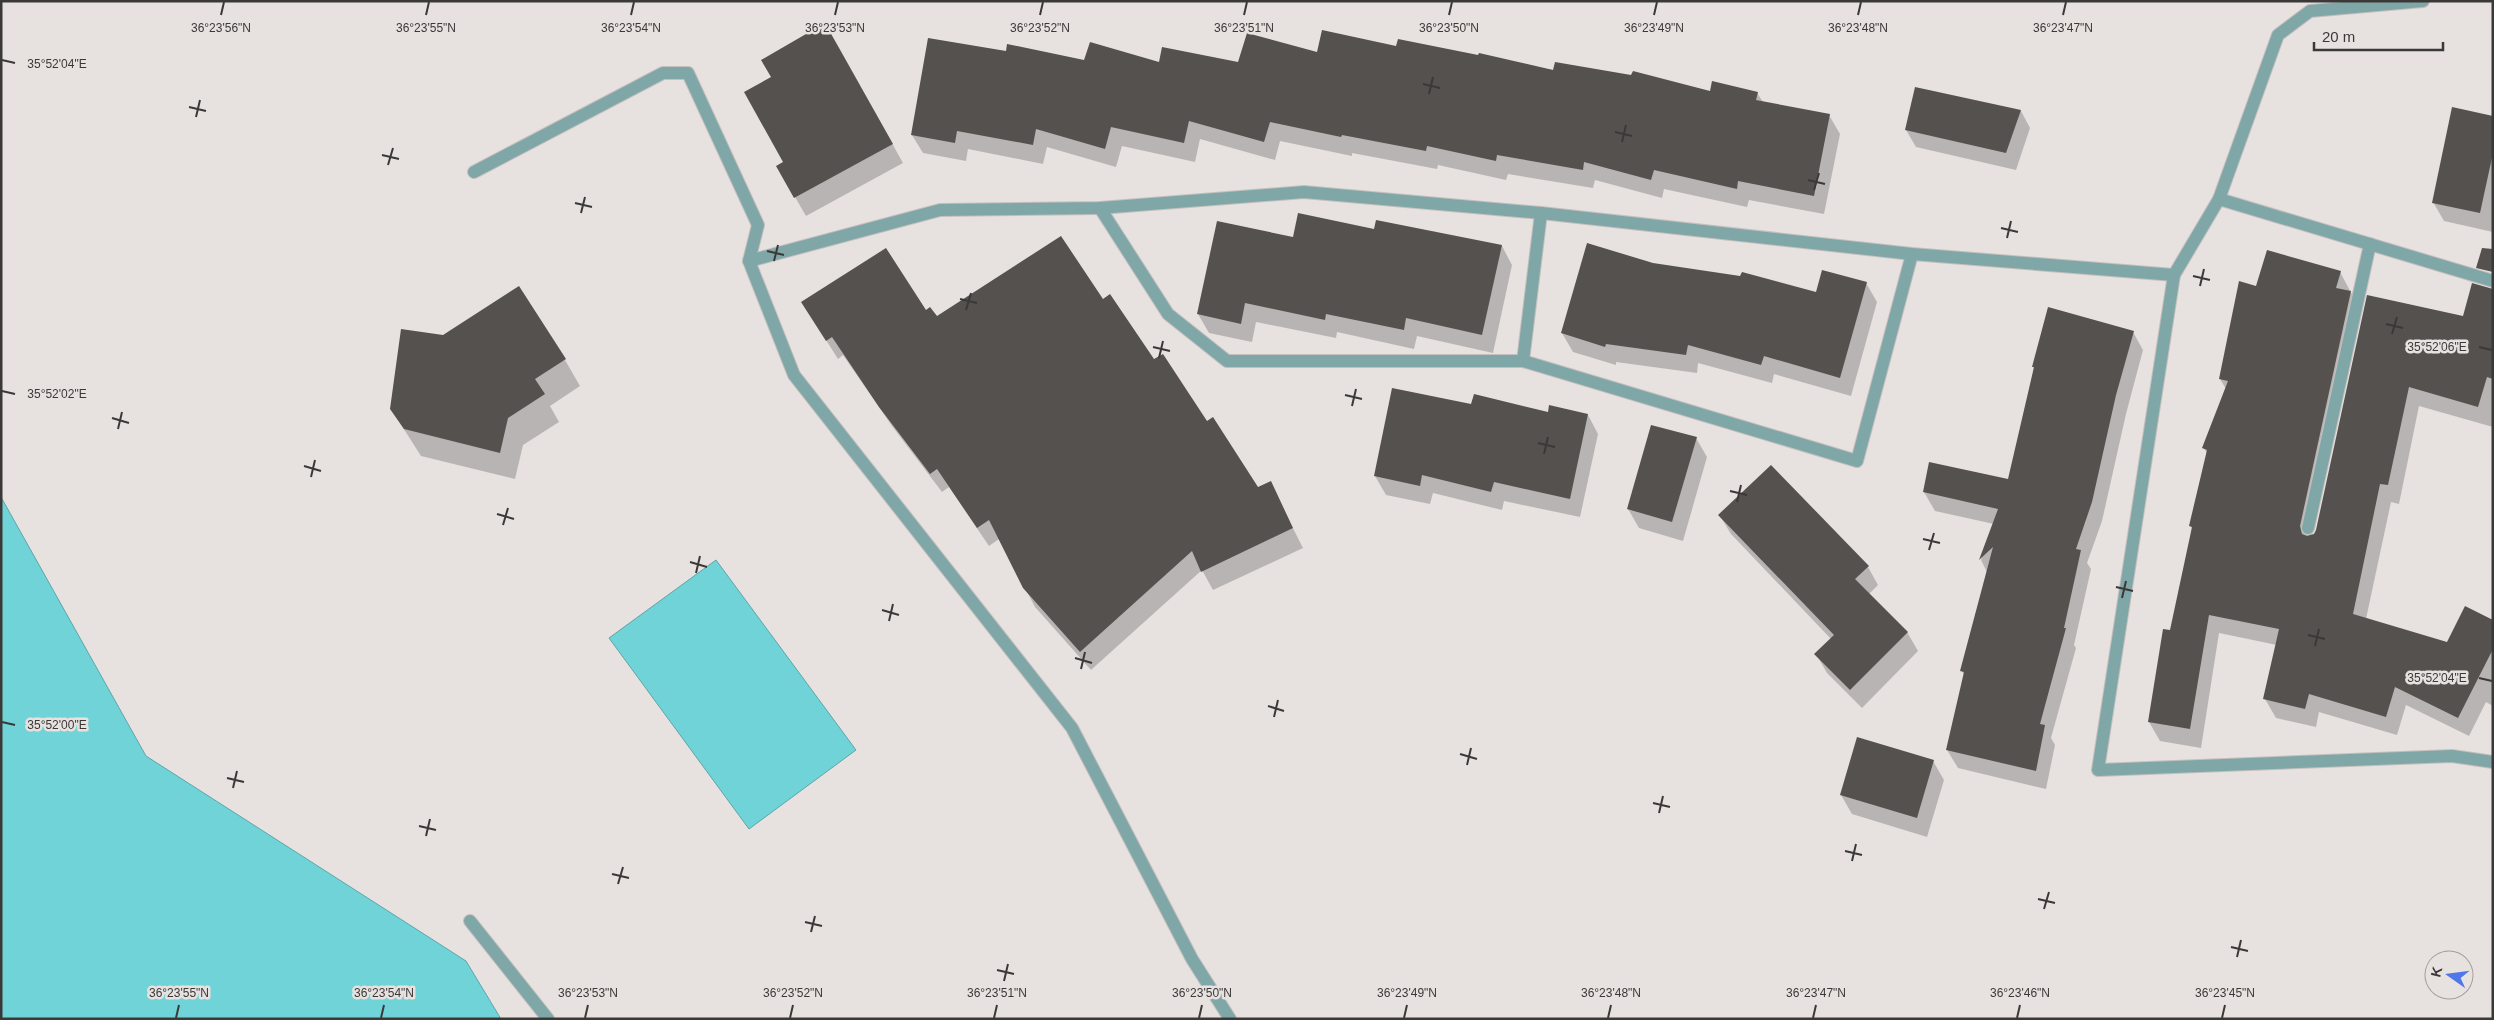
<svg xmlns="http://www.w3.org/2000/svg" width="2494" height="1020" viewBox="0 0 2494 1020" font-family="Arial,sans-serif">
<rect width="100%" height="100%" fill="#e7e2e0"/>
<!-- water -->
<g fill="#6fd3d7" stroke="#5fa5a7">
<polygon points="1,497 146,756 466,961 501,1019 1,1019"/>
<polygon points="716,560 856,750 749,829 609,638"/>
</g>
<!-- shadow -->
<g fill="#0003">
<polygon points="836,43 903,163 806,216 777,166 785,162 772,77"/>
<polygon points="1397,48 1711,92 1757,93 1763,102 1829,115 1840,134 1824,214 1749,200 1747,207 1664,189 1662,198 1595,180 1593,188 1508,174 1506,180 1438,165 1437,169 1352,153 1352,156 1280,141 1275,160 1200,139 1195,162 1122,146 1116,167 1047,147 1043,164 968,149 966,161 923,153 912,135 1007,53 1085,61 1239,64 1318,54"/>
<polygon points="1916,88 2021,111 2030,128 2016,170 1916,147 1906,130"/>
<polygon points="2493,117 2493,232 2444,221 2433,202"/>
<polygon points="1375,230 1502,246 1512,265 1493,353 1417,336 1414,349 1337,332 1336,338 1256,322 1252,342 1209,333 1198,314 1294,239"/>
<polygon points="1652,264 1817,293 1866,283 1877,302 1851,396 1774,374 1772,383 1698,363 1697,373 1616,362 1616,365 1573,352 1562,333"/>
<polygon points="2340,272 2361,311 2312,536 2317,530 2368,296 2464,317 2493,314 2493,427 2419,406 2399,504 2391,502 2366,619 2448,644 2493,622 2493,706 2486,702 2469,736 2406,705 2397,735 2319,712 2316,727 2276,718 2265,699 2277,645 2219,633 2201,748 2160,741 2149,722 2171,632 2192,529 2191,526 2207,453 2204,448 2226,389 2220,379 2257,288"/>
<polygon points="1102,301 1206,423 1258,489 1270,483 1303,548 1213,590 1202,570 1091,670 1035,607 999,539 989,546 949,487 942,492 892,426 843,355 838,359 814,321 925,311 936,318"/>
<polygon points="2133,332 2143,350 2126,414 2102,521 2087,563 2091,569 2074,645 2076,648 2051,738 2055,745 2046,789 1958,768 1947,750 1964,675 1962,671 1987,572 1981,560 1994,524 1935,511 1924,492 2009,480 2034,369 2033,366"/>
<polygon points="565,360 580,386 550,406 559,422 523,445 515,479 421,456 391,409"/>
<polygon points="1472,406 1549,414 1588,415 1598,434 1580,517 1504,501 1502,510 1433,493 1430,504 1386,495 1375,476"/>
<polygon points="1696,438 1707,457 1683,541 1639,528 1628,509"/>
<polygon points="1720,516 1868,567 1878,585 1869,594 1907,632 1918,651 1862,708 1827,673 1816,654 1831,639 1731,534"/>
<polygon points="1933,761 1944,780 1927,837 1852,814 1841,795"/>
</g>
<!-- building -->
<g fill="#55514e">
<polygon points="825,23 893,144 794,198 776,166 783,162 744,92 771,77 761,60"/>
<polygon points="1322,30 1396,46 1398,39 1478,55 1479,53 1553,70 1555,62 1631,75 1633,71 1710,91 1712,81 1758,92 1756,100 1830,114 1814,196 1738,181 1737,189 1654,170 1651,180 1584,162 1583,170 1497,155 1496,161 1427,146 1426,151 1342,135 1341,137 1270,122 1264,142 1189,121 1184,143 1111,127 1105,149 1036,129 1033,145 957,131 955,143 911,135 928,38 1006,51 1007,44 1084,60 1090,42 1159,62 1162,47 1238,62 1247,33 1317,52"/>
<polygon points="1915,87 2021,110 2006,153 1905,130"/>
<polygon points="2452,107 2493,116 2493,153 2480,213 2432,203"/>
<polygon points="1298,213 1374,229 1376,220 1502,245 1482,335 1406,318 1404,330 1326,314 1325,320 1245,303 1241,324 1197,314 1217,221 1293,237"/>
<polygon points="1061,236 1103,299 1110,294 1154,359 1163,354 1207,421 1213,417 1258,487 1271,481 1293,528 1201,572 1192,551 1080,652 1023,588 989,520 977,528 937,469 930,474 879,407 832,337 826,341 801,302 886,248 926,310 930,307 937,316"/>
<polygon points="1587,243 1653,263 1740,276 1742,272 1816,292 1822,270 1867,282 1840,378 1764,356 1761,365 1688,345 1686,355 1606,344 1605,347 1561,333"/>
<polygon points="2482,248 2493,249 2493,272 2476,268"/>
<polygon points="2267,250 2341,271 2336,288 2351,291 2300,526 2302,534 2307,536 2314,534 2316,530 2367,295 2463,316 2472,283 2493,289 2493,379 2487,377 2478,407 2409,387 2388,485 2380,484 2353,614 2447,642 2465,606 2493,620 2493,649 2458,718 2395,687 2386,717 2309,694 2305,709 2263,699 2279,629 2209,615 2190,729 2148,722 2163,629 2170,630 2192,527 2189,526 2207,450 2202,448 2228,381 2219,379 2239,281 2256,286"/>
<polygon points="519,286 566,359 535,379 545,394 508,418 500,453 404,429 390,409 401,329 443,335"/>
<polygon points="2048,307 2134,331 2116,395 2092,502 2076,549 2081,550 2064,628 2066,628 2040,724 2045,725 2036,771 1946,750 1964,672 1960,671 1993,547 1979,560 1998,509 1923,492 1929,462 2008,479 2034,367 2032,367"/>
<polygon points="1392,388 1471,404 1474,394 1548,412 1549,405 1588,414 1570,499 1494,482 1491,492 1422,475 1420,486 1374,476"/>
<polygon points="1651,425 1697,437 1672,522 1627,509"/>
<polygon points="1771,465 1869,566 1855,579 1908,632 1850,690 1814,654 1834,635 1718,515"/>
<polygon points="1857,737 1934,760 1917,818 1840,795"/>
</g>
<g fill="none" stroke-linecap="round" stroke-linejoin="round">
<!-- service casing -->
<g stroke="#c5c0be" stroke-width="14">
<g id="service">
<polyline points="474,172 663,73 688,73 758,225 749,261 794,375 1072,728 1192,959 1230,1019"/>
<polyline points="470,921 548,1019"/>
</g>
</g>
<!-- minor casing -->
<g stroke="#c5c0be" stroke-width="14">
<g id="minor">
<polyline points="2423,1 2310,11 2278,35 2219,199 2174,275 2098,770 2452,756 2493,762"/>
<polyline points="2219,199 2493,281"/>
<polyline points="1100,208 1168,314 1227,361 1523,361 1857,461 1912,254"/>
<polyline points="749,261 940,210 1100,208 1304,192 1541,213 1912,254 2174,275"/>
<polyline points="1523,361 1541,213"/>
<polyline points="2308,528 2370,244"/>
</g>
</g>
<!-- service -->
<use href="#service" stroke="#80a7a7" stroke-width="12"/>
<!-- minor -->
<use href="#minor" stroke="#80a7a7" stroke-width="12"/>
</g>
<!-- ticks -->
<path fill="none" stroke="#3b3938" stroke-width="2" d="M221 15 224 2M426 15 429 2M631 15 634 2M835 15 838 2M1040 15 1043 2M1244 15 1247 2M1449 15 1452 2M1654 15 1657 2M1858 15 1861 2M2063 15 2066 2M2 60 15 63M1423 84 1440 88M1429 94 1433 77M189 107 206 111M196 117 200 100M1615 132 1632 136M1622 142 1626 125M382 155 399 159M388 165 393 148M1808 180 1825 184M1814 190 1819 173M575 203 592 207M581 213 585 197M2001 228 2018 232M2007 238 2011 221M767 251 784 255M774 261 778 245M2193 276 2210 280M2200 286 2204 269M960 299 977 303M966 310 971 293M2386 324 2403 328M2392 334 2397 317M1153 347 1170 351M2479 347 2492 350M1159 358 1163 341M2 391 15 394M1345 395 1362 399M1352 406 1356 389M112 418 129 423M118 429 122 412M1538 443 1555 447M1544 454 1548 437M304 466 321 471M311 477 315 460M1730 491 1747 495M1737 502 1741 485M497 514 514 519M503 525 508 508M1923 539 1940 543M1929 550 1934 533M690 562 707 567M696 573 700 556M2116 587 2133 591M2122 598 2126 581M882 610 899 615M889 621 893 604M2308 635 2325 639M2315 646 2319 629M1075 658 1092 663M1081 669 1085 652M2479 678 2492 681M1268 706 1284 711M1274 717 1278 700M2 722 15 725M1460 754 1477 759M1467 765 1471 748M227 778 244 782M233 788 237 771M1653 803 1670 807M1659 813 1663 796M419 826 436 830M426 836 430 819M1845 851 1862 855M1852 861 1856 844M612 874 629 878M618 884 623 867M2038 899 2055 903M2044 909 2049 892M805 922 822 926M811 932 815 916M2231 947 2248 951M2237 957 2241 940M997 970 1014 974M1004 981 1008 964M176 1018 179 1005M381 1018 384 1005M585 1018 588 1005M790 1018 793 1005M994 1018 997 1005M1199 1018 1202 1005M1404 1018 1407 1005M1608 1018 1611 1005M1813 1018 1816 1005M2017 1018 2020 1005M2222 1018 2225 1005"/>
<g font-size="12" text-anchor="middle" fill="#3b3938" stroke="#e7e2e0" stroke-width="5" stroke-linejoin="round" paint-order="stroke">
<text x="221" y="32">36°23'56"N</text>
<text x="426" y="32">36°23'55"N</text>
<text x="631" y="32">36°23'54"N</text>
<text x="835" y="32">36°23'53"N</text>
<text x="1040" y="32">36°23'52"N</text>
<text x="1244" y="32">36°23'51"N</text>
<text x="1449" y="32">36°23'50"N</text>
<text x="1654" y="32">36°23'49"N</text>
<text x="1858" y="32">36°23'48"N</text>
<text x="2063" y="32">36°23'47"N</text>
<text x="57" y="68">35°52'04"E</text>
<text x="2437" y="351">35°52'06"E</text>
<text x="57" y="398">35°52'02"E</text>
<text x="2437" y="682">35°52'04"E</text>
<text x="57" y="729">35°52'00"E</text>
<text x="179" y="997">36°23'55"N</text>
<text x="384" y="997">36°23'54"N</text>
<text x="588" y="997">36°23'53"N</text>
<text x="793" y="997">36°23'52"N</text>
<text x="997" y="997">36°23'51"N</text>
<text x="1202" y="997">36°23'50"N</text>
<text x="1407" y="997">36°23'49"N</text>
<text x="1611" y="997">36°23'48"N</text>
<text x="1816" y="997">36°23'47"N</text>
<text x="2020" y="997">36°23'46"N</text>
<text x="2225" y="997">36°23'45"N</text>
</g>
<!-- border -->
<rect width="2494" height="1020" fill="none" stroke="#3b3938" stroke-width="5"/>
<!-- north arrow -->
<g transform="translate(2449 975) rotate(284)"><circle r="24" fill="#e7e2e0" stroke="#a29e9d"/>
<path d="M0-4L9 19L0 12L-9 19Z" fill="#4f76ea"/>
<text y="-8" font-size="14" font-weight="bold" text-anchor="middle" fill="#3b3938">K</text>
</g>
<!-- scale -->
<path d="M2314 42v8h129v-8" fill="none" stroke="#3b3938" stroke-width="2.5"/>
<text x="2322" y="42" font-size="15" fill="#3b3938" stroke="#e7e2e0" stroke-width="4" paint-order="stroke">20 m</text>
</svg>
